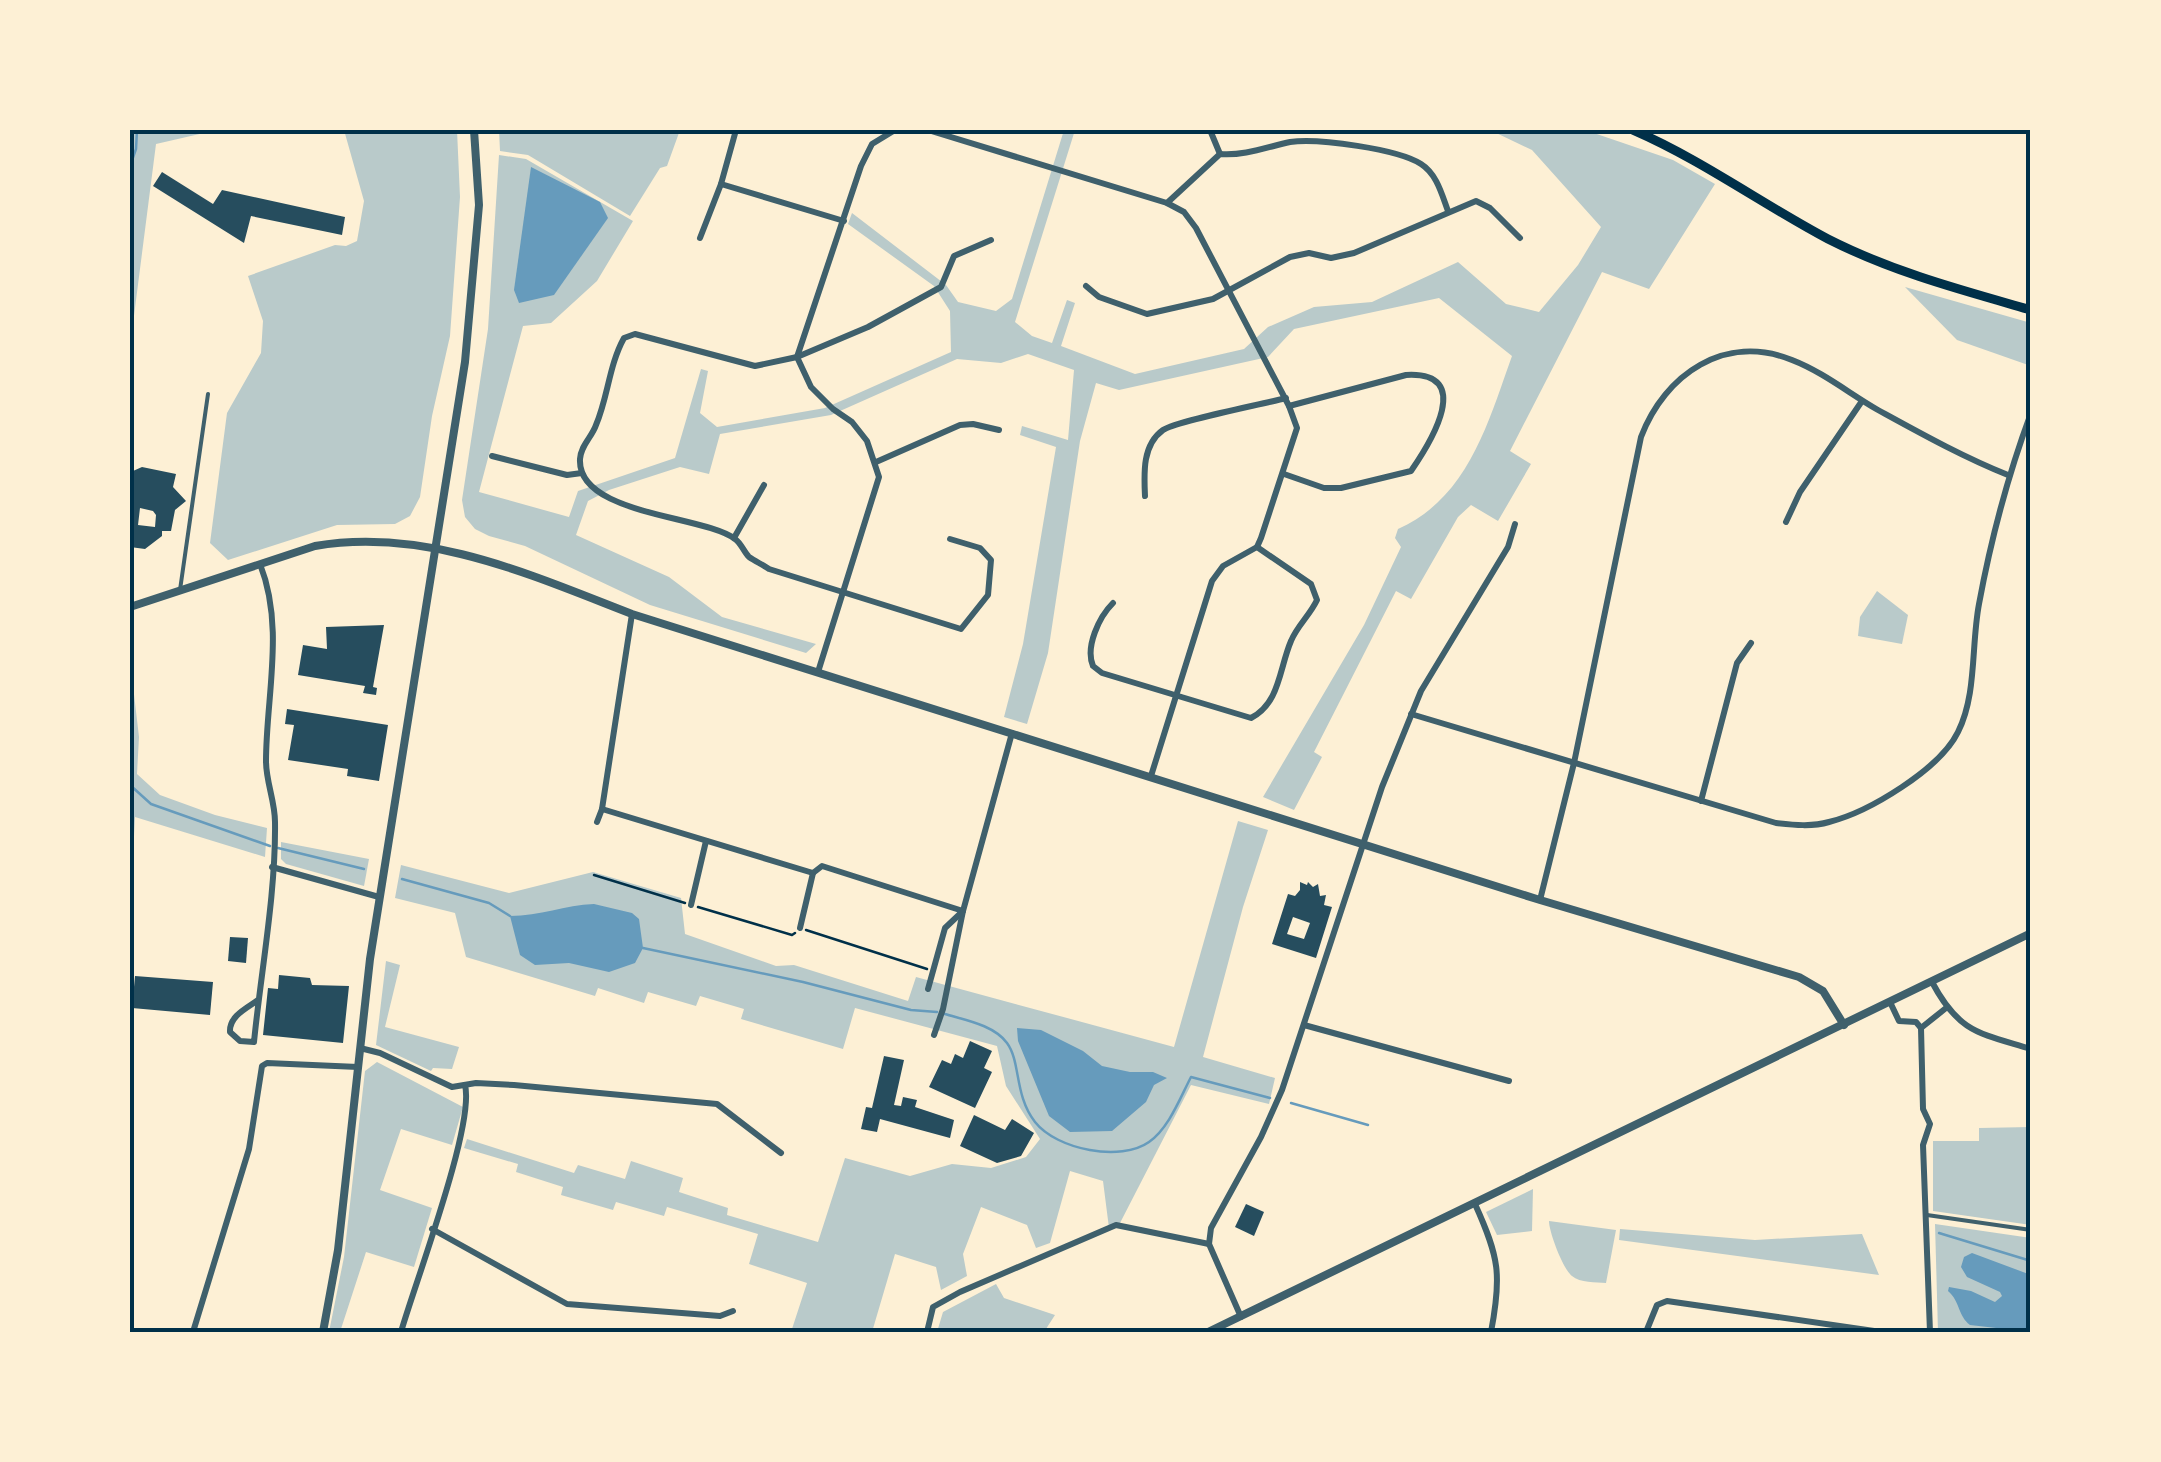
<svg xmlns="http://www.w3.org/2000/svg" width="2161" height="1462" viewBox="0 0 2161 1462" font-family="'PT Sans Narrow',sans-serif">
<rect width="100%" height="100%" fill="#fdf0d5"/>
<!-- green -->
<g fill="#b9caca">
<polygon points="130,130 217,130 156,144 130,347"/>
<polygon points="344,130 457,130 460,197 450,336 432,416 420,497 410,516 395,524 337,525 228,560 210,543 227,413 261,353 263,321 248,276 335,245 346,246 357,241 364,201"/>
<polygon points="499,130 680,130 667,166 660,168 630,216 528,155 500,151"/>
<path d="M1064 130H1075L1015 322 1032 336 1052 343 1067 300 1075 303 1061 346 1135 374 1244 349 1268 327 1314 307 1372 302 1458 262 1506 304 1539 312 1578 265 1601 227 1532 150 1490 130H1585L1673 160 1715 184 1649 289 1602 272 1510 451 1531 464 1498 521 1471 505 1458 517 1411 599 1396 591 1314 752 1322 757 1294 810 1263 797 1364 625 1401 547 1395 538 1398 529C1468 498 1488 423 1512 356L1439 298 1294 329 1268 357 1119 390 1096 383 1080 441 1048 653 1027 724 1004 717 1023 644 1056 447 1020 435 1022 426 1068 440 1074 370 1028 354 1001 363 957 359 831 415 720 434 709 474 680 467 609 490 588 501 576 535 669 577 722 617 816 644 806 653 650 605 525 546 489 536 475 529 465 517 462 500 488 329 499 155 526 159 633 221 597 281 551 323 523 326 479 492 569 517 578 491 675 458 701 369 708 371 700 413 717 427 825 408 951 352 950 311 934 286 848 224 852 213 946 285 958 302 996 311 1012 299Z"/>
<polygon points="1905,287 2031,323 2031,366 1957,340"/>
<polygon points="1877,591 1908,615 1902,644 1858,636 1860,617"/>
<polygon points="130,660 139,737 137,774 160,795 215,815 267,828 265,857 135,817 131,894 130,1071"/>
<polygon points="1238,821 1268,830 1243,907 1203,1057 1275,1078 1269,1104 1191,1085 1120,1223 1109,1228 1103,1181 1070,1171 1050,1243 1036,1248 1027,1225 981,1207 963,1254 967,1276 941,1290 936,1267 895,1254 872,1332 791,1332 807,1283 749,1264 758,1234 667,1207 664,1216 616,1202 613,1210 561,1195 563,1187 516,1172 518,1164 464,1148 467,1139 574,1173 578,1165 625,1179 631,1161 683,1178 679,1192 728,1208 727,1215 818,1242 845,1158 910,1176 952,1164 991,1168 1026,1157 1040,1139 1006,1086 997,1046 855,1008 843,1049 741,1019 744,1009 700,996 696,1006 648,992 644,1003 598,988 595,996 466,957 455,913 395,898 401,865 509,893 593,872 681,898 685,934 776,966 794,965 908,1001 916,977 1174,1047"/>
<polygon points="281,842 369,859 364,886 286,864 281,859"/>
<polygon points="386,961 400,965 385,1027 459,1047 452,1069 433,1068 431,1071 376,1045"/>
<polygon points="377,1062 463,1107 452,1145 401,1129 380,1190 432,1208 414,1267 366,1252 340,1332 329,1332 344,1257 365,1071"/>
<polygon points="2031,1127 2031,1225 1933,1211 1933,1141 1979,1141 1979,1128"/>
<polygon points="1533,1189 1532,1231 1497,1235 1486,1212"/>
<path d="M1549 1221 1616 1230 1606 1283C1596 1282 1580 1283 1572 1276 1563 1269 1549 1232 1549 1221Z"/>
<polygon points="1935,1224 2031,1238 2031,1332 1938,1332"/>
<polygon points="1620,1229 1755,1240 1862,1234 1879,1275 1619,1240"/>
<polygon points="996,1284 1004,1298 1055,1315 1044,1332 937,1332 943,1312"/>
</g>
<!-- water -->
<g fill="#669bbc">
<polygon points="531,167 600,202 608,218 554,295 519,303 514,290"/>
<path d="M594 904 632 913 639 919 643 948 635 963 609 972 569 963 535 965 520 955 510 916C540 916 565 905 594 904Z"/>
<polygon points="1017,1028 1041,1030 1083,1051 1102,1066 1130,1072 1153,1072 1167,1078 1154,1085 1146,1102 1112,1131 1070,1132 1049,1116 1018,1041"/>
<path d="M1972 1253 2031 1275V1332L1970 1325C1958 1316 1960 1301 1948 1291L1949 1287 1971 1291 1995 1302 2002 1296 2000 1292 1967 1277 1961 1267 1964 1257Z"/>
</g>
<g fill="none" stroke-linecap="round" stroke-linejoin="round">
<!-- stream -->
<g stroke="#669bbc" stroke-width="2.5">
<polyline points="130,166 136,149 137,130"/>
<polyline points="130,785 151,804 270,846"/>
<polyline points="278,848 364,869"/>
<polyline points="402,879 489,903 510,916"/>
<polyline points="643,948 803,982 911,1010 937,1012"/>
<path d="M945 1014C965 1020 994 1025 1007 1043 1021 1062 1014 1095 1035 1122 1057 1150 1121 1162 1149 1142 1169 1128 1180 1098 1191 1077L1270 1098"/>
<polyline points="1291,1103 1368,1125"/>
<polyline points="1939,1233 2031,1261"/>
</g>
</g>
<!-- building -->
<g fill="#264d5e" fill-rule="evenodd">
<polygon points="162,172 213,204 222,190 345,217 342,235 251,216 244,243 153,186"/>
<path d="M142 467 176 474 173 487 186 501 175 510 171 531H162V536L145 549 130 547V485L133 471ZM140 508 153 511 156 515 155 527 138 525Z"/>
<polygon points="384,625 373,687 377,688 376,695 363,693 365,686 298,675 303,645 327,649 326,627"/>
<polygon points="287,709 388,725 379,781 347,776 348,769 288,760 294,725 285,724"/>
<path d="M1300 882 1307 885 1308 882 1313 887 1318 884 1320 896 1326 895 1324 905 1332 907 1316 958 1272 944 1288 894 1295 896 1300 890ZM1293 917 1310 923 1304 939 1287 934Z"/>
<polygon points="230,937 248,938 246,963 228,961"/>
<polygon points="279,975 310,978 312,985 349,986 343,1043 263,1035 268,988 278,989"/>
<polygon points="135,976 213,982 210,1015 132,1008"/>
<polygon points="970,1041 992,1051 984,1068 992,1072 975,1108 929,1087 942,1060 951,1064 955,1054 963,1058"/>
<polygon points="884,1056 904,1060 894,1105 901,1106 903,1097 917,1100 915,1107 954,1120 950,1138 880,1119 877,1132 861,1129 866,1107 872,1108"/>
<polygon points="974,1115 1005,1130 1012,1119 1034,1133 1021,1156 997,1163 960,1146"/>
<polygon points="1246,1204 1264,1212 1254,1236 1235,1227"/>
</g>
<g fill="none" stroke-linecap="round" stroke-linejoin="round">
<!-- path -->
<g stroke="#003049" stroke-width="2.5">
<polyline points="594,875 685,903"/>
<polyline points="698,907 792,935 795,933"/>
<polyline points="806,930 927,969"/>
</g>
<!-- service -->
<g stroke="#3f606c" stroke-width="4">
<polyline points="180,590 208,394"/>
<polyline points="1927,1215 2031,1230"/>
</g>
<!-- minor -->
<g stroke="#3f606c" stroke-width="6">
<polyline points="928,130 1167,203 1184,212 1196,228 1289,406 1297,428 1261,538 1257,547 1223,566 1212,581 1151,776"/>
<polyline points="1210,130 1220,154"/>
<polyline points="721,184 844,221"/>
<path d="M1167 203 1220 154C1244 156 1267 147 1290 142 1318 138 1398 149 1421 164 1437 174 1442 195 1448 211"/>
<polyline points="700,238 721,184 736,130"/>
<polyline points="1086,286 1099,297 1147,314 1213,299 1290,257 1309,253 1331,258 1354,253 1476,201 1490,208 1520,238"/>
<polyline points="492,456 567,475 582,473"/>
<polyline points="876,462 960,425 973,424 999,430"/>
<path d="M1284 474 1324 488H1341L1411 471C1431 442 1475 371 1406 375L1289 406"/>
<path d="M1145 496C1144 474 1142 445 1163 430 1176 421 1264 404 1286 398"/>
<polyline points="1786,522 1800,492 1862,401"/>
<polyline points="734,538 764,485"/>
<path d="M950 539 980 548 991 560 988 595 961 629 769 569C763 565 755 561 749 557 744 552 741 543 735 539 703 515 577 515 580 459 581 445 592 437 596 425 608 397 609 365 624 338L635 334 755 366 797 357 868 327 941 287 954 256 991 240"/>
<path d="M1113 603C1099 617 1085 647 1093 666L1102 673 1251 718C1280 703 1279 669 1291 641 1297 626 1310 615 1317 600L1311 584 1257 547"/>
<polyline points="818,672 879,477 867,441 852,422 833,409 811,387 797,357 861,166 872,144 895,130"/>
<path d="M1411 714 1776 823C1794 825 1812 827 1829 822 1869 812 1940 769 1958 732 1977 694 1971 646 1979 604 1991 539 2008 475 2031 413"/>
<polyline points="1701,801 1737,663 1751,643"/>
<polyline points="602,809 813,873 822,866 963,911 945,928 928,989"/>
<polyline points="597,822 602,809 632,614"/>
<polyline points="272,867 379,897"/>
<path d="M1540 900 1574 763 1641 437C1665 374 1725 333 1792 360 1823 372 1850 394 1878 410 1920 433 1963 457 2008 475"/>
<polyline points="691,905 706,841"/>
<polyline points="800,928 813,873"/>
<path d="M1932 982C1959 1033 1979 1033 2031 1049"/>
<path d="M258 1000C247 1008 229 1016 230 1032L240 1041 254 1042C261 971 276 893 275 822 275 801 266 782 266 761 266 697 285 627 260 564"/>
<polyline points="1890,1002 1899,1021 1916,1022 1921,1028"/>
<polyline points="1304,1025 1509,1081"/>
<polyline points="1921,1028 1923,1109 1930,1124 1923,1145 1930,1332"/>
<polyline points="1921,1028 1946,1008"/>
<polyline points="934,1035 943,1009 963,911 1012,733"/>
<polyline points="360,1048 380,1053 452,1087 476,1083 514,1085 717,1104 781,1153"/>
<path d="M1475 1204C1499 1257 1502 1275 1491 1332"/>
<polyline points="432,1229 567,1304 720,1316 733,1311"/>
<polyline points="1209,1244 1211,1228 1261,1137 1282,1090 1382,787 1421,691 1508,547 1515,524"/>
<polyline points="1209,1244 1241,1317"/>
<polyline points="193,1332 249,1149 262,1066 267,1063 358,1067"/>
<path d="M401 1332C415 1283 475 1125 465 1085"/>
<polyline points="927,1332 933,1307 960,1292 1116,1225 1209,1244"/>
<polyline points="1646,1332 1657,1305 1667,1301 1881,1332"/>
</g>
<!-- tertiary -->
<g stroke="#3f606c" stroke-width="8">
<path d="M130 607 315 546C426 527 531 575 632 614L1540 900 1799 977 1823 991 1844 1025"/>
<polyline points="323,1332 338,1250 370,959 465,362 479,205 474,130"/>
<polyline points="1208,1332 2031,933"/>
</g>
<!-- secondary -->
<path stroke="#003049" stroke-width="9" d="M1633 130C1702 160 1762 204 1828 239 1893 272 1961 290 2031 310"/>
</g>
<!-- border -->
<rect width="2161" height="1462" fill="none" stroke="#fdf0d5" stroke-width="265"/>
<rect x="132" y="132" width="1896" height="1198" fill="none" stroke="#003049" stroke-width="4"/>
</svg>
